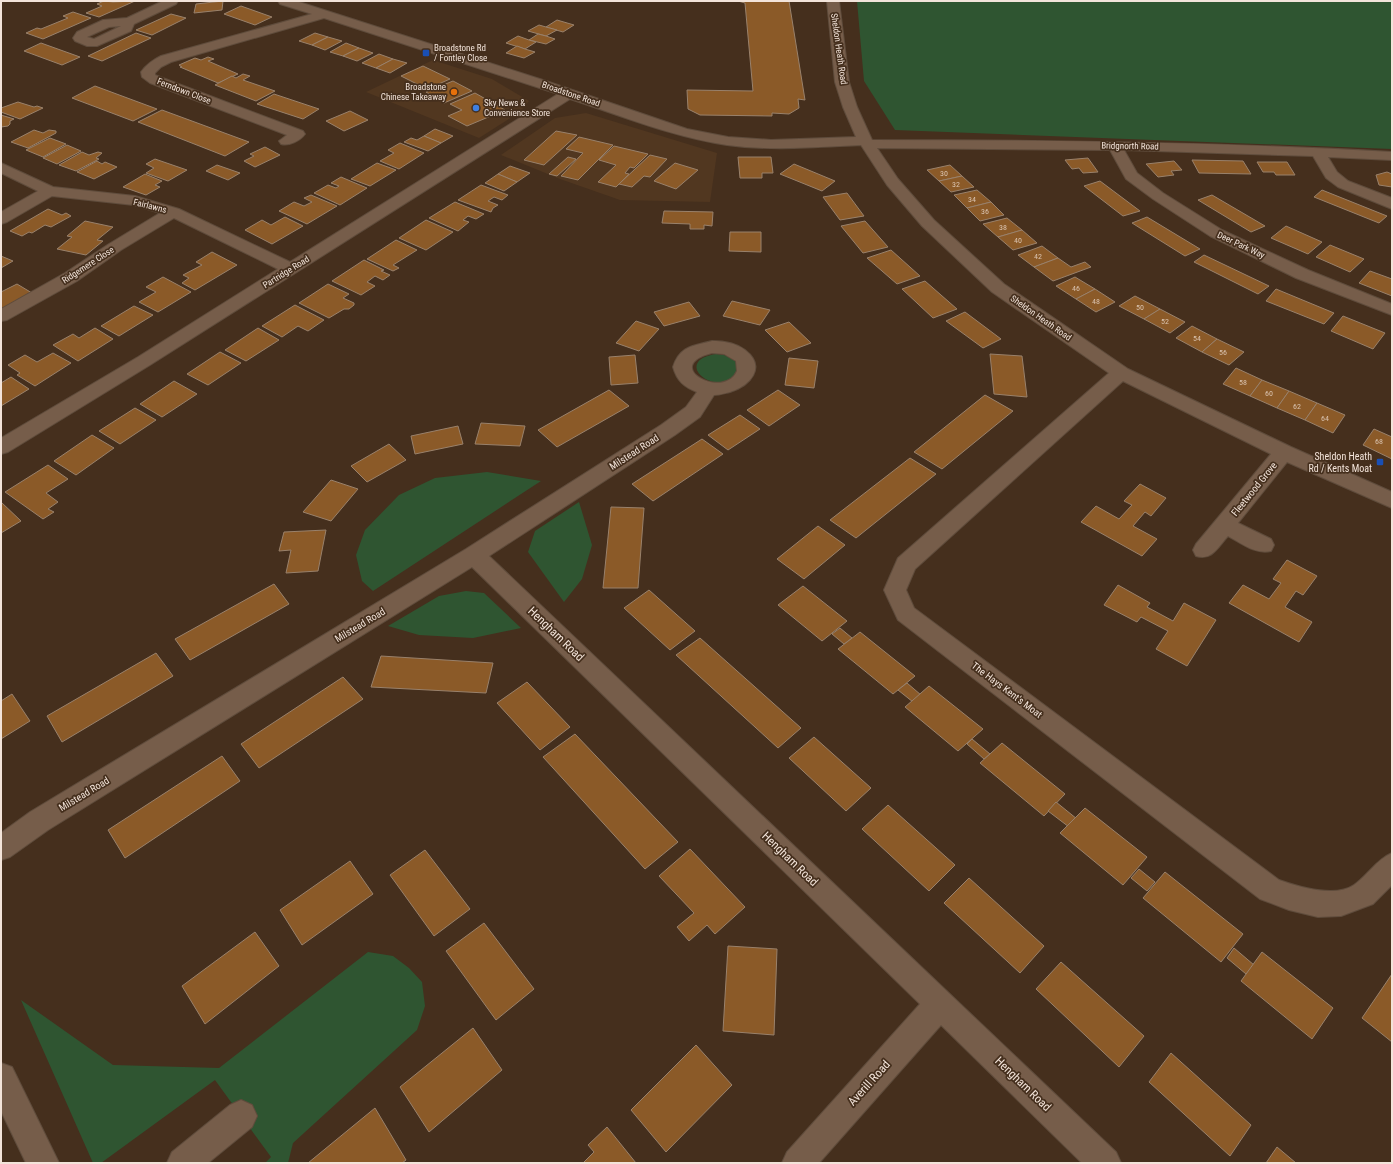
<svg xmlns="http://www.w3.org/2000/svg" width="1393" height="1164" viewBox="0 0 1393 1164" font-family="'Roboto Condensed',sans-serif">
<rect width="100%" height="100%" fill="#452f1d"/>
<!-- built -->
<g fill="#513720">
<polygon points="433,60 492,79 529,101 520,112 479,138 366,92"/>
<polygon points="586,113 717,153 710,202 620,200 560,179 501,155 555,118"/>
</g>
<!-- green -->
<g fill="#2f5531">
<polygon points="857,1 1392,1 1392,149 895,130 864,81"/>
<path d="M716 354 724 355 736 361 738 372C717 401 670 361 716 354Z"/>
<polygon points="487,472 541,481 373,591 362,581 356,555 365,530 399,495 435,478"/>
<polygon points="579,502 592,545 582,579 564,602 528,552 535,531"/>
<polygon points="466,591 484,593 521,628 473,638 419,635 388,626 439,596"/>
<polygon points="368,952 393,956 409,968 422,982 425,1006 417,1030 293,1143 288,1163 265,1163 271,1157 215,1080 101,1163 93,1163 21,1000 113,1065 219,1068"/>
</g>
<!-- building -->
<g fill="#8b5a28" stroke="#99816b">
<polygon points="104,1 113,2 135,1 99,17 86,13 102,6 97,4"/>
<polygon points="223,1 222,10 194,13 196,4"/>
<polygon points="738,1 789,1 805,100 798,99 799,108 789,114 772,113 772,116 700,115 688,109 687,90 753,91 745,3"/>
<polygon points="241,6 272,17 255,25 224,14"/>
<polygon points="73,12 91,18 43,39 26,33 37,28 41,29 68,18 63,16"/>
<polygon points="171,14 186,18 152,35 136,30"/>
<polygon points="557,20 574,25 563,32 546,27"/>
<polygon points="539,25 546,27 557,30 546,36 528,31"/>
<polygon points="136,33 151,38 102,61 88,56"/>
<polygon points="315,33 328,37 312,45 299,41"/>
<polygon points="538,34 546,36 555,39 546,44 529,40"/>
<polygon points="518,36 529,40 536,42 525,49 506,43"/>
<polygon points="328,37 342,41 325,50 312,45"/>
<polygon points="41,43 80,57 62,65 24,51"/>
<polygon points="346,43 359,48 343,56 330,52"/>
<polygon points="517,46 525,49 535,52 524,58 506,53"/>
<polygon points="359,48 373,53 357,61 343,56"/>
<polygon points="379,54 393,59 376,68 362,63"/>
<polygon points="208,57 214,59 208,61 238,74 218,83 180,67 182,67 179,65 195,58 201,60"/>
<polygon points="393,59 407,63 390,73 376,68"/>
<polygon points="423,66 450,79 427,89 401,76"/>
<polygon points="243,74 250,76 243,80 275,91 256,101 215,85 232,76 236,78"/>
<polygon points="453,81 472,91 444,103 426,92"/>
<polygon points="95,86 157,109 133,121 72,98"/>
<polygon points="475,93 505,110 467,126 448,116 462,110 450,104"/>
<polygon points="274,94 319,109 303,119 257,104"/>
<polygon points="18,102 34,107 37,106 43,108 20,119 1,112 1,108"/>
<polygon points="162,110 249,142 225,156 138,122"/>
<polygon points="350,111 368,120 344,131 326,121"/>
<polygon points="1,115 14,119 10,121 10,124 8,126 1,127"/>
<polygon points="435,129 453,136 441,143 424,136"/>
<polygon points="34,130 43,133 49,130 56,131 56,133 28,148 11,142"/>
<polygon points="556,131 577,135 544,165 524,160"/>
<polygon points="424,136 441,143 428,151 404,142 411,138 417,140"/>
<polygon points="579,137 613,145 578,180 561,176 583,153 566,149"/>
<polygon points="50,138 66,144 43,157 26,150"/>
<polygon points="400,143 424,153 399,169 380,161 394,153 388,150"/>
<polygon points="67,145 81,151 57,164 43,158"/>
<polygon points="614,146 648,154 634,168 630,167 625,173 629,174 616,187 598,182 616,165 599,160"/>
<polygon points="265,147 280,155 255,167 244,161 254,156 250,154"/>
<polygon points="82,152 89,155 98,152 102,153 96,158 99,159 76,171 59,165"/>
<polygon points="650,155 667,159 650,177 644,176 632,187 619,184"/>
<polygon points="568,157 576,159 557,176 549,174"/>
<polygon points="738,157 771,157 773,173 762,173 762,178 740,178"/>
<polygon points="1088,158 1098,172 1083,173 1079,168 1072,169 1065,160"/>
<polygon points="155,159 187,170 168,181 146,173 154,168 146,164"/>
<polygon points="1192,160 1243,161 1251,174 1199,173"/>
<polygon points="97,161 102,164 105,162 117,167 94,179 77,172"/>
<polygon points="1174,161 1182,170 1171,171 1174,175 1158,177 1146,164"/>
<polygon points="1257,162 1287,162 1295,175 1276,175 1274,172 1263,172"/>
<polygon points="377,163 396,170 370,186 351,179"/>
<polygon points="675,163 698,170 676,189 654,181"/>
<polygon points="794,164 835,181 822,191 780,174"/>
<polygon points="217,165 240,173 228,180 206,171"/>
<polygon points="950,165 962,176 939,181 927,170"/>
<polygon points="510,166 530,173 517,182 498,174"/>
<polygon points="1387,172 1392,174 1392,187 1379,185 1376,175"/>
<polygon points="145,174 162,181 155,185 160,187 146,195 123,187"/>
<polygon points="498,174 517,182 504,191 485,183"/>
<polygon points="962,176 974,187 951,192 939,181"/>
<polygon points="341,177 367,188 340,205 314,193 328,185 336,188 339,186 331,183"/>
<polygon points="1100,181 1140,211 1123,216 1084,186"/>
<polygon points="481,185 508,195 502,200 494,197 488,201 498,205 493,208 491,212 458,200"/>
<polygon points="977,190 991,202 967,208 954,195"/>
<polygon points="1322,190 1387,216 1379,223 1314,197"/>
<polygon points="847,193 864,216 840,220 823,197"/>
<polygon points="311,195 337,206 307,224 279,211 294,202 304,206 312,202 304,198"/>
<polygon points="1212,195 1265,226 1251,232 1198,200"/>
<polygon points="455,202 484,214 476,219 468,216 463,220 469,222 458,231 429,218"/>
<polygon points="991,202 1004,215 980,221 967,208"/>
<polygon points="48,209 62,215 66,213 71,216 51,227 45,225 32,233 29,232 22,236 10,231"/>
<polygon points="664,211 713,212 712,226 704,225 704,229 690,229 690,224 662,223"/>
<polygon points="285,217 303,226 272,244 245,230 262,220 271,225"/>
<polygon points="1147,217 1200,249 1185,256 1132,223"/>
<polygon points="1007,218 1022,230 998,237 983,224"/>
<polygon points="426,220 453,232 426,250 399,238"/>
<polygon points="85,221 113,227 97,240 103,241 86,255 57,249 72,237 67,236"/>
<polygon points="865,221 888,247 863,253 841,226"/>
<polygon points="1286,226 1322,242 1308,254 1271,238"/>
<polygon points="1022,230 1037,243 1013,250 998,237"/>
<polygon points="730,232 761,232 761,252 729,251"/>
<polygon points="396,240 417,250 393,265 399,268 393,271 367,259"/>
<polygon points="1330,245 1364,259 1350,272 1316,257"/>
<polygon points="1042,246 1058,258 1034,267 1018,255"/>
<polygon points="891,250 920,276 897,284 867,258"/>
<polygon points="212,252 237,265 195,290 182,283 189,278 183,275 202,265 196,262"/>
<polygon points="1204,255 1269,286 1258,294 1194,262"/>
<polygon points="1,256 13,261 1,268"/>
<polygon points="1058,258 1071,267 1085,262 1091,267 1053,281 1034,267"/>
<polygon points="364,260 384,270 381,271 390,275 383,280 375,276 367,282 375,286 361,295 332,281"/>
<polygon points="1370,271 1392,279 1392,296 1359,283"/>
<polygon points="163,277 191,292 158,312 139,302 156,292 146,287"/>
<polygon points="1075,277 1095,289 1076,299 1056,286"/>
<polygon points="925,281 957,309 933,318 902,289"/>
<polygon points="17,284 32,293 1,310 1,292"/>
<polygon points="328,284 349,294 343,298 354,303 354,305 349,309 344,309 329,318 299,303"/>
<polygon points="1095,289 1115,302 1096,312 1076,299"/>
<polygon points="1276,289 1334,313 1324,324 1266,301"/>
<polygon points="1135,296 1160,309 1144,319 1119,306"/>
<polygon points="732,301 770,310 760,325 723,316"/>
<polygon points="689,302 700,316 664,326 654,312"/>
<polygon points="295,305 324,320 308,331 298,326 282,337 262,326"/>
<polygon points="134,306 153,315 119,336 101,326"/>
<polygon points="1160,309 1185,322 1170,333 1144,319"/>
<polygon points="965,312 1001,339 983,348 946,321"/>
<polygon points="1343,316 1385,333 1373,349 1331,331"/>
<polygon points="636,321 659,329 639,351 616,343"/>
<polygon points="789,322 811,343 787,352 765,330"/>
<polygon points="1192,326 1217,339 1202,352 1176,338"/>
<polygon points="95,328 113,339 78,361 53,345 73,334 79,338"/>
<polygon points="258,328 279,340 246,361 225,350"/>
<polygon points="1217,339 1244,352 1229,365 1202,352"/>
<polygon points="220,352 241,363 208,385 187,374"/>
<polygon points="53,353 71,363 35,386 17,375 20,373 8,365 25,355 37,362"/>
<polygon points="990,354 1022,356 1027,397 994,394"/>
<polygon points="635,355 638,383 611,385 609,357"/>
<polygon points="789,358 818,361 814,388 785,385"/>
<polygon points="1236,368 1262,380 1250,396 1223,384"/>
<polygon points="11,377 29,389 1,406 1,383"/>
<polygon points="1262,380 1289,391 1277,408 1250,396"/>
<polygon points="174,381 197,394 162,417 140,404"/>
<polygon points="609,390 629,406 557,447 538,430"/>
<polygon points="778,390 800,405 769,426 747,410"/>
<polygon points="1289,391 1317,403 1305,420 1277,408"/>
<polygon points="985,395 1013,411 942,469 914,452"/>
<polygon points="1317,403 1345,415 1333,433 1305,420"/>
<polygon points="135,408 156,420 120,444 99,431"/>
<polygon points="740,415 760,429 728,450 708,435"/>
<polygon points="481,423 525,426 520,446 475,444"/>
<polygon points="458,426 463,444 415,454 411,436"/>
<polygon points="1374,429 1392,437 1392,459 1363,445"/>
<polygon points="92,435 114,448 76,475 54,461"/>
<polygon points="702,439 723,454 653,501 632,484"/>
<polygon points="389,444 406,460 367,482 351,466"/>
<polygon points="910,458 936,474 856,538 830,520"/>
<polygon points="48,465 68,479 46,493 58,502 48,509 54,512 43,519 5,492"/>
<polygon points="331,480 358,489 331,521 303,512"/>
<polygon points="1140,484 1166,498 1151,516 1145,512 1133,526 1157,539 1142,556 1081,522 1096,506 1119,519 1132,505 1124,501"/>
<polygon points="1,502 21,521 1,533"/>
<polygon points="611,507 644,508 638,588 603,588"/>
<polygon points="818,526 845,545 804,579 777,559"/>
<polygon points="326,530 318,571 286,573 291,550 279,551 284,532"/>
<polygon points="1287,560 1317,576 1303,595 1296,591 1285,607 1312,622 1299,642 1229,603 1243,585 1269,599 1281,583 1273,579"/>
<polygon points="274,584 289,604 190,660 175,639"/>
<polygon points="1118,585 1150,603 1147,607 1173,621 1184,603 1216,620 1187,666 1156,649 1168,631 1141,617 1137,622 1104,605"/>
<polygon points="803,586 847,621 822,641 778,605"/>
<polygon points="649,590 695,631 670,650 624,608"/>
<polygon points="840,628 852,638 844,644 832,634"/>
<polygon points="860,632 915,676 893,694 838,649"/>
<polygon points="700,638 801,728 778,748 676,655"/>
<polygon points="156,653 173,676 62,742 47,716"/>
<polygon points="381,656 493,663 486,693 371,687"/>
<polygon points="343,677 363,699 259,768 241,744"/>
<polygon points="527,682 570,727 540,750 497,703"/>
<polygon points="907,683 921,695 913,702 898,690"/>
<polygon points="929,686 983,729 958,751 905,707"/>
<polygon points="12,694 30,721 1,739 1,701"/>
<polygon points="575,734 678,842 645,869 543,757"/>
<polygon points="814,737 871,788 846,811 789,758"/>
<polygon points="972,739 990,754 984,759 967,744"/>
<polygon points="1002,743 1065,794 1044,816 980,763"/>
<polygon points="222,756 240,781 125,858 108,830"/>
<polygon points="1056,802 1077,819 1069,827 1048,811"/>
<polygon points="888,805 955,865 929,891 862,829"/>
<polygon points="1085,808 1147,857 1123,885 1060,833"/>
<polygon points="690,849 745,907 715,934 707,925 689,941 677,927 694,913 659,876"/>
<polygon points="425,850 470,909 434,936 390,875"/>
<polygon points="350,861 373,894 302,945 280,910"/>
<polygon points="1139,869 1155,882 1147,891 1131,878"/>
<polygon points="1165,872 1243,934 1221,962 1143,898"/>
<polygon points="969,878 1044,946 1020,973 944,903"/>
<polygon points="484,923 534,989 496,1020 446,951"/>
<polygon points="255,932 279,966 205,1024 182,986"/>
<polygon points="728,946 777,949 774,1035 723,1031"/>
<polygon points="1234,948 1254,965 1246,974 1227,958"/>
<polygon points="1262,952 1333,1008 1312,1039 1241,981"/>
<polygon points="1061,962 1144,1036 1119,1067 1036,989"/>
<polygon points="1392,974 1392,1042 1362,1018"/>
<polygon points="473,1028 502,1070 429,1132 400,1087"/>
<polygon points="696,1045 732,1085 666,1152 631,1110"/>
<polygon points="1171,1053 1251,1125 1230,1156 1149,1082"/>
<polygon points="375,1108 406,1160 402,1163 308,1163"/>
<polygon points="607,1127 636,1163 583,1163 594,1152 588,1145"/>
<polygon points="1277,1147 1296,1163 1266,1163"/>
</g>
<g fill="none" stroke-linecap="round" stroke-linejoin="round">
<!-- minor casing -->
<g stroke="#5f4c3c" stroke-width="2">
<g id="minor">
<path d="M163 1H178L176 4 134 24 131 31 97 46H87L75 41 73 38 77 32 103 20 127 18ZM121 26 94 39 87 37 109 27Z"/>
<path d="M278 1H296L546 81 687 129 728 137 771 140 856 137 843 107 835 82 827 1H839L849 82 857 107 872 140C1045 140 1219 142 1392 152V160L1328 157 1337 172 1348 181 1392 198V209L1338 187 1326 178 1313 156 1124 150 1137 173 1163 193 1222 230 1308 270 1392 304V315L1296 278 1210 236 1153 199 1126 179 1110 150 877 148 898 179 934 220 1004 284 1128 369 1291 447 1392 492V508L1287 462 1238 523 1271 539 1274 545 1271 551C1256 555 1241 543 1228 536 1218 547 1212 561 1196 556L1193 550 1196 544 1271 454 1123 381 915 569 906 590 914 608 1279 880C1299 887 1335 898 1354 885 1368 875 1376 860 1392 853V885L1373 904 1341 916 1318 917 1289 910 1260 899 898 620 884 590 898 558 1109 373 992 292 922 226 887 185 861 145C817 147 771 151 727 145 673 137 622 116 570 99L150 365 8 452 1 454V438L138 357 278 269 174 218 121 250 77 281 7 320 1 321V309L65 273 109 244 160 213 134 205 52 196 7 222 1 224V212L38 191 1 173V163L53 187 135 196 179 209 290 262 558 94 324 18 171 62 161 67 155 73V75L160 77 303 131 305 134C300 141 289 146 281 144L279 141 287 135 150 83 142 77 141 72C147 64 153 60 161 56L312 14 280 4Z"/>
<path d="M712 341C723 341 736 343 745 350 767 367 750 386 730 392 725 393 720 395 714 395L700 417 675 435 489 556 1116 1152 1121 1163H1082L941 1025 819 1163H782L787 1152 920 1004 472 567 48 830 10 857 1 860V833L30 812 466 549 661 425 686 407 697 392C684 387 677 381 673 367 680 346 693 346 712 341ZM712 353 724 354 736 361 737 371C724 401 660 366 712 353Z"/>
<polygon points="1,1063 12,1067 59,1163 26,1163 1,1111"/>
<polygon points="241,1100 252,1105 257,1116 252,1127 208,1163 167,1163 172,1152 230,1105"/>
</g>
</g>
<!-- minor -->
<use href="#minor" fill="#765d4a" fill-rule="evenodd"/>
</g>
<!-- markers -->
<g fill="#1a4fb4" stroke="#452f1d" stroke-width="1.5">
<rect x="422" y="49" width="8" height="8" rx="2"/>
<rect x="1376" y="458" width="8" height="8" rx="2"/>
</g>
<circle fill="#e8710a" stroke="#452f1d" stroke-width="1.5" cx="454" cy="92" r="4"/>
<circle fill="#3f7fe0" stroke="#452f1d" stroke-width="1.5" cx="476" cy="108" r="4"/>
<g text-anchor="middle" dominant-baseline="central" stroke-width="3.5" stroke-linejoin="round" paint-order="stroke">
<!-- number labels -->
<g font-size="8" fill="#d9c2ae">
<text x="944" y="173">30</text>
<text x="956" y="184">32</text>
<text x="972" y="199">34</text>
<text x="985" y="211">36</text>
<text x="1003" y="227">38</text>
<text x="1018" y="240">40</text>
<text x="1038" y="256">42</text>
<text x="1076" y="288">46</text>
<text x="1096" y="301">48</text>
<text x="1140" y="307">50</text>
<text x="1165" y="321">52</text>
<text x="1197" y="338">54</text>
<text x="1223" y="352">56</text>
<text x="1243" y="382">58</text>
<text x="1269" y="393">60</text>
<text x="1297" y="406">62</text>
<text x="1325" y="418">64</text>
<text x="1379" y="441">68</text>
</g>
<!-- far-poi labels -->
<g font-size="9" fill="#f3e4da" stroke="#452f1d" text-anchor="start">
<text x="434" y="48">Broadstone Rd<tspan x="434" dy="10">/ Fontley Close</tspan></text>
<text x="446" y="87" text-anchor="end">Broadstone<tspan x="446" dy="10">Chinese Takeaway</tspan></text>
<text x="484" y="103">Sky News &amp;<tspan x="484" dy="10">Convenience Store</tspan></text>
</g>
<!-- far-street labels -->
<g font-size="9" fill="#f3e4da" stroke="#452f1d">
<text transform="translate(839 49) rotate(82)">Sheldon Heath Road</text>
<text transform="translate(184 91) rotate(21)">Ferndown Close</text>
<text transform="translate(571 94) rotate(19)">Broadstone Road</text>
<text transform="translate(1130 146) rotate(1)">Bridgnorth Road</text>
<text transform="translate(150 206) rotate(14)">Fairlawns</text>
<text transform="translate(1241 245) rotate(25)">Deer Park Way</text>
<text transform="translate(88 265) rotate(-33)">Ridgemere Close</text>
<text transform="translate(286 272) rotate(-32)">Partridge Road</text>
<text transform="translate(1041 318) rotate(35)">Sheldon Heath Road</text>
</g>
<!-- street labels -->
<g font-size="10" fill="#f3e4da" stroke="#452f1d">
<text transform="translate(634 452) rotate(-33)">Milstead Road</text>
<text transform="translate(1254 489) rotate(-51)">Fleetwood Grove</text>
<text transform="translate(360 625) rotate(-31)">Milstead Road</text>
<text transform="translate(1007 690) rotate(37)">The Hays Kent's Moat</text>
<text transform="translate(84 794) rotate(-31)">Milstead Road</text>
</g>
<!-- poi labels -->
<g font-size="10" fill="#f3e4da" stroke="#452f1d" text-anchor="end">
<text x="1372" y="456">Sheldon Heath<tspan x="1372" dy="12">Rd / Kents Moat</tspan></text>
</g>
<!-- near-street labels -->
<g font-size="12" fill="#f3e4da" stroke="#452f1d">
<text transform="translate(556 634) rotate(44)">Hengham Road</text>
<text transform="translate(790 859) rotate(44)">Hengham Road</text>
<text transform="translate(869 1083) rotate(-48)">Averill Road</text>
<text transform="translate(1023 1084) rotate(44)">Hengham Road</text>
</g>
</g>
<!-- border -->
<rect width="1393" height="1164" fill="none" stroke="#f3e4da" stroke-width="4"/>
</svg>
